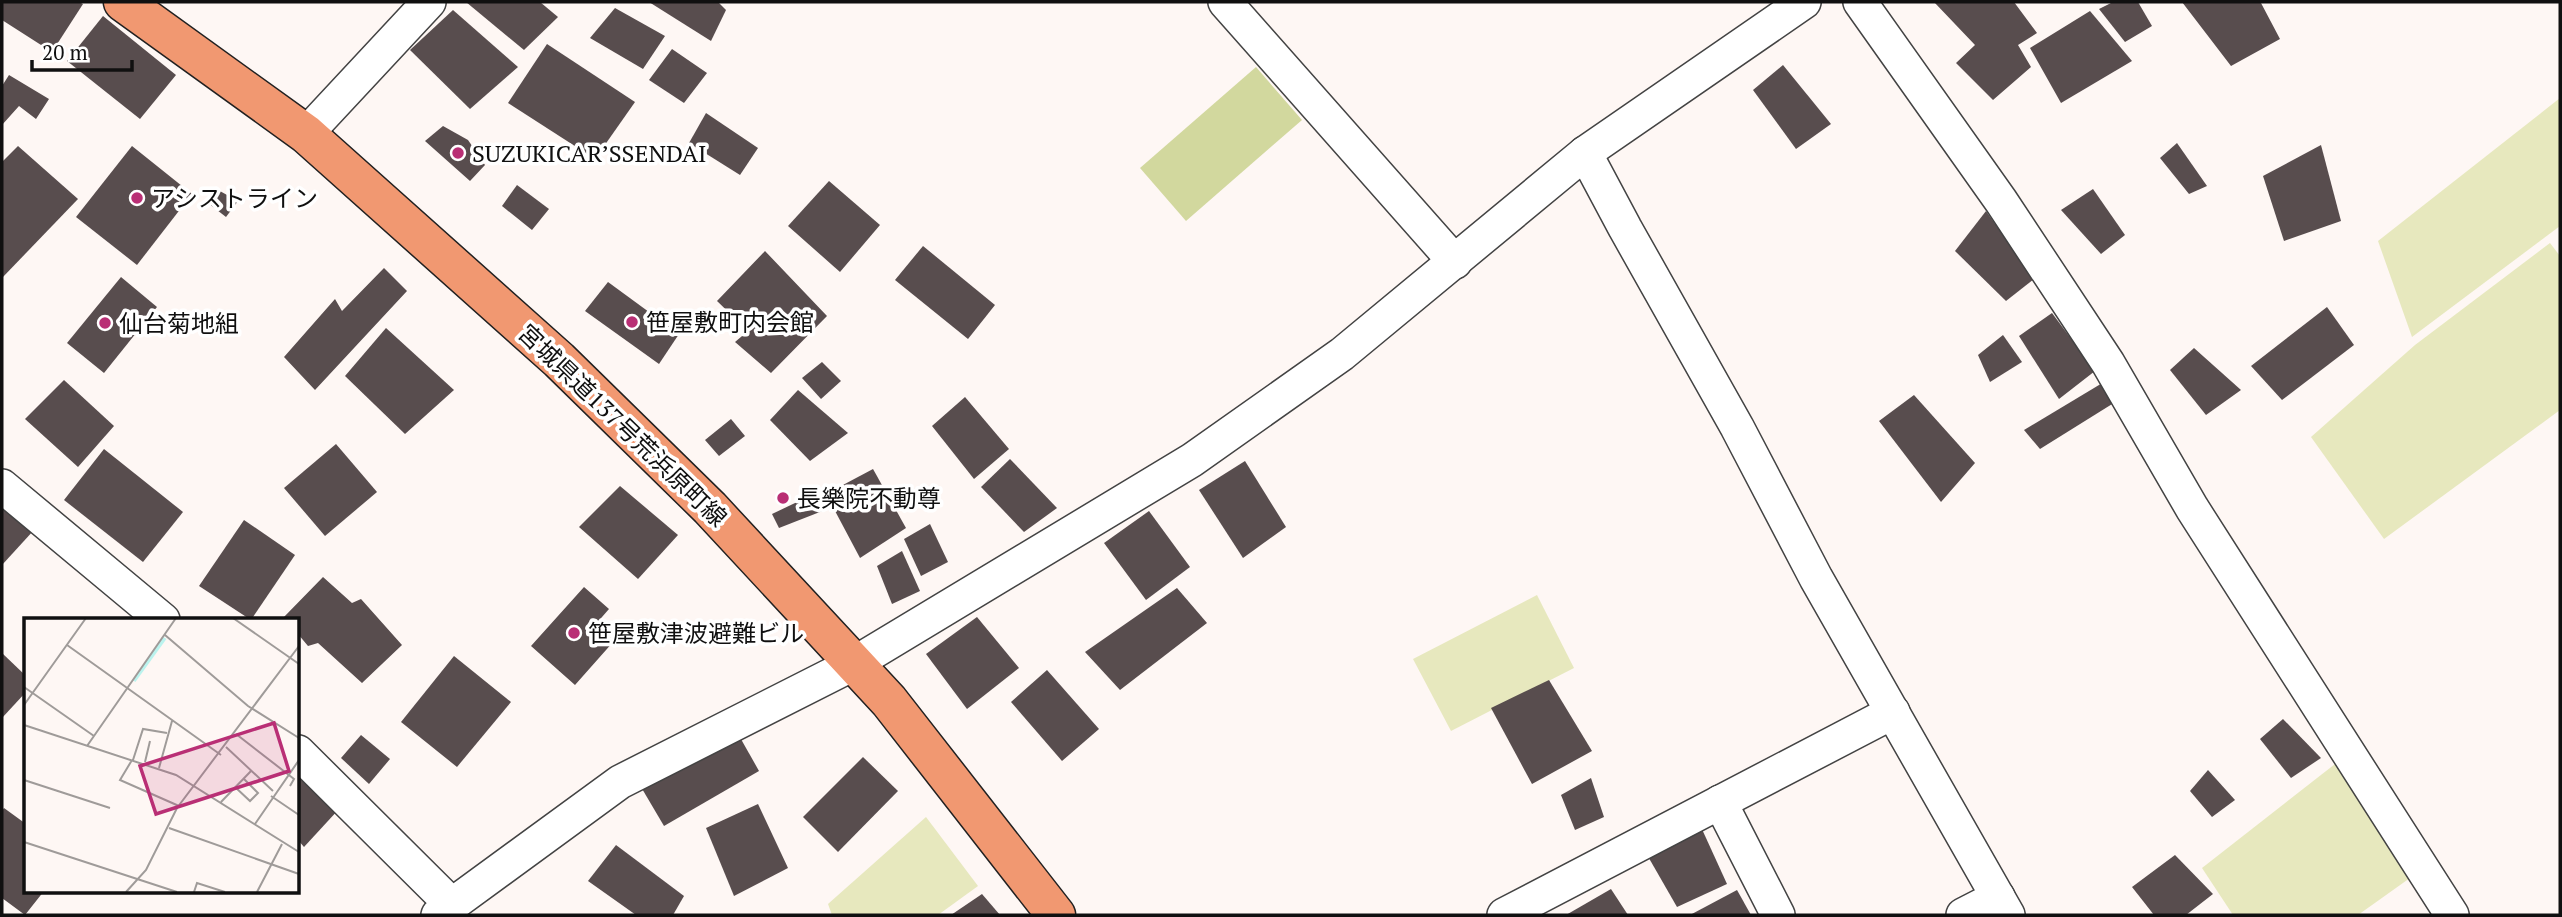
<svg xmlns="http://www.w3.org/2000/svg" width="2562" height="917" viewBox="0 0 2562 917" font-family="'PT Serif','Noto Sans JP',serif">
<rect width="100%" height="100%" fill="#fef7f4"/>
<!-- green -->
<g fill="#e7e8be">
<polygon points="2560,98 2560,226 2412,337 2378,241"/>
<polygon points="2550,243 2560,256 2560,410 2384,539 2311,437 2415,345"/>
<polygon points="1537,595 1574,668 1451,731 1413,659"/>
<polygon points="2344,757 2417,873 2358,915 2233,915 2202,868"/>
<polygon points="926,817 978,886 938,915 832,915 828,904"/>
</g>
<!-- forest -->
<polygon fill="#d2d89e" points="1256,67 1302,120 1186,221 1140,168"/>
<!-- building -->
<g fill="#584d4e">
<polygon points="2,2 79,2 83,4 52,52 2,20"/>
<polygon points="466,2 540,2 558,17 524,50"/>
<polygon points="649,2 718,2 726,10 711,41"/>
<polygon points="1934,2 2014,2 2037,33 2018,45 2031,67 1993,100 1956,63 1975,45"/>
<polygon points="2113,2 2138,2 2152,26 2125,42 2099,9"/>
<polygon points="2182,2 2263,2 2261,3 2280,39 2231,66"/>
<polygon points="615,8 665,36 643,69 590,38"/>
<polygon points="453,10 518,67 470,109 410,50"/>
<polygon points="2090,11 2132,61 2061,103 2030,48"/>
<polygon points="103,16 176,75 140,119 67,61"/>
<polygon points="547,44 635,102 595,159 508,103"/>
<polygon points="672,49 707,73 684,103 649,80"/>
<polygon points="1783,65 1831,124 1796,149 1753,90"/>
<polygon points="9,75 49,99 36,119 19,106 2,125 2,86"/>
<polygon points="706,113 758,148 740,175 689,143"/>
<polygon points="443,126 468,140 485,165 470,181 425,141"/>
<polygon points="2177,143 2207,186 2189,194 2160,158"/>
<polygon points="2321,145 2341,221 2284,241 2263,176"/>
<polygon points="18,146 78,199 2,278 2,162"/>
<polygon points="132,146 192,194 137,265 76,217"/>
<polygon points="829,181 880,225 840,272 788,226"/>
<polygon points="517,185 549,209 532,230 502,206"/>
<polygon points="2093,189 2125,235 2101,254 2061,210"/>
<polygon points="218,190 238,201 226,217 208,203"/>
<polygon points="1986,211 2034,279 2006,301 1955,251"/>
<polygon points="923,246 995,305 968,339 895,280"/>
<polygon points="765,251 827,316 771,373 735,342 748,331 717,301"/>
<polygon points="384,268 407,291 315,390 284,357 335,299 342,311"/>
<polygon points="121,277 157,307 104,373 67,343"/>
<polygon points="608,282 679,334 659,364 585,311"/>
<polygon points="2327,307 2354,345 2282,400 2251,366"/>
<polygon points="2052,313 2095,371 2059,399 2019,336"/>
<polygon points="386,328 454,390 405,434 345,376"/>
<polygon points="2003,335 2022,362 1990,382 1978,355"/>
<polygon points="2194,348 2241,390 2206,415 2170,370"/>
<polygon points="822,362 841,381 821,399 802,378"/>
<polygon points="64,380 114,426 78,467 25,419"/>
<polygon points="2104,382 2117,401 2040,449 2024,430"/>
<polygon points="798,390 848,433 810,461 770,420"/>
<polygon points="1914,395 1975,463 1941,502 1879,421"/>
<polygon points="965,397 1009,449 974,479 932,426"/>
<polygon points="731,419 745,436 719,456 705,440"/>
<polygon points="336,444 377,492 325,536 284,488"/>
<polygon points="104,449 183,512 143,562 64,500"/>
<polygon points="1010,459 1057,508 1024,532 981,487"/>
<polygon points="1245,461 1286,527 1243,558 1199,490"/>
<polygon points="873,469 906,528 860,558 826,494"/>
<polygon points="620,486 678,535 638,579 579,527"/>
<polygon points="816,493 825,510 779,528 772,514"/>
<polygon points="2,500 34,530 2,565"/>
<polygon points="1149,511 1190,567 1146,600 1104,543"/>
<polygon points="244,520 295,555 251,620 199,586"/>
<polygon points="930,524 948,562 921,576 904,539"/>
<polygon points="902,551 920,591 892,604 877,566"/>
<polygon points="323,577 352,603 361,599 402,645 362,683 318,643 308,646 298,634 298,620 283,618"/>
<polygon points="584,587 609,609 595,625 614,641 575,685 531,646"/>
<polygon points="1177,588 1207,623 1120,690 1085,652"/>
<polygon points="977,617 1019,668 967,709 926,654"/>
<polygon points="2,653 26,676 26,692 2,718"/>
<polygon points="454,656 511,702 457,767 401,722"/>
<polygon points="1047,670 1099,729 1062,761 1011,702"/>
<polygon points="1549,680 1592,751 1532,784 1491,708"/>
<polygon points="2283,719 2321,758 2291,778 2260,739"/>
<polygon points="737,732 759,771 664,826 641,787"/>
<polygon points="361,735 390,759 369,784 341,758"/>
<polygon points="863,757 898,791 838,852 803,817"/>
<polygon points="298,770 339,809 304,847 298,840"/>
<polygon points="2208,770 2235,800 2212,817 2190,791"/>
<polygon points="1591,778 1604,817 1575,830 1561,795"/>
<polygon points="758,804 788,868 734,896 706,828"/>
<polygon points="4,808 26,824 26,891 44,891 25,915 2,898 2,811"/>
<polygon points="1701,827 1727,884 1677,907 1646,853"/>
<polygon points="616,845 684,896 673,915 636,915 588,881"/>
<polygon points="2175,855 2213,894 2186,915 2154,915 2132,887"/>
<polygon points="1611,889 1628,915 1566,915"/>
<polygon points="1737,890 1751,915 1690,915"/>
<polygon points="982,894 1000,915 951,915"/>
</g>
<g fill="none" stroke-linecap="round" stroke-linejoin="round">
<!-- minor casing -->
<g stroke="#434343" stroke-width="36">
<g id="minor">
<polyline points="1225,2 1455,262"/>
<polyline points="1860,2 2001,201 2108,363 2192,508 2452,915"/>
<polyline points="306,134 429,2"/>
<polyline points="1585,153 1625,228 1737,427 1816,578 2008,915"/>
<polyline points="2,486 163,620"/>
<polyline points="298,752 452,905"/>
<polyline points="1720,802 1778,915"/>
<polyline points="438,915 620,782 855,663 1192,460 1342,354 1585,153 1804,2"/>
<polyline points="1504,915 1893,712"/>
<polyline points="1963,915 1998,897"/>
</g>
</g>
<!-- major casing -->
<g stroke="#212121" stroke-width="41">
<polyline id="major" points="123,2 306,134 559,360 710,508 889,701 1056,915"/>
</g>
<!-- minor -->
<use href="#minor" stroke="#fff" stroke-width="33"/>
<!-- major -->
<use href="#major" stroke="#f19871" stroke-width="38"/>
</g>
<!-- markers -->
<g fill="#b92f75" stroke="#fff" stroke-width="2.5">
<circle cx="458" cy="153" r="7"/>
<circle cx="137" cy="198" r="7"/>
<circle cx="632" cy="322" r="7"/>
<circle cx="105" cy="323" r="7"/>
<circle cx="783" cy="498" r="7"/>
<circle cx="574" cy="633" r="7"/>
</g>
<g text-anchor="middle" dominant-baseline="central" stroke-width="7" stroke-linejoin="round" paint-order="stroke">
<!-- poi labels -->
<g font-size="24" fill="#101010" stroke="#fff" text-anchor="start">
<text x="472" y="153">SUZUKICAR’SSENDAI</text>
<text x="151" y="198">アシストライン</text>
<text x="646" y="322">笹屋敷町内会館</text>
<text x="119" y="323">仙台菊地組</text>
<text x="797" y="498">長樂院不動尊</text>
<text x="588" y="633">笹屋敷津波避難ビル</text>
</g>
<!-- street labels -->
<g font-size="24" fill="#101010" stroke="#fff">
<text transform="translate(623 425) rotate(44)">宮城県道137号荒浜原町線</text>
</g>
</g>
<!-- overview -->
<g transform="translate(24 618)">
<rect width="275" height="275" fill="#fef7f4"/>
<path fill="none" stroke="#bbf3ee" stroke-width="3.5" d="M110 63 141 20"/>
<path fill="none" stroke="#9f9b99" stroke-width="2" d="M209 0 275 46M141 17 224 88 275 120M43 27 197 137M0 69 70 118M0 87 62 0M0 107 152 157 275 234M212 116 270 161 266 168M63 128 152 0M202 129 249 173M108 142 96 162 155 188M109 142 119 111 143 115M121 144 126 123M135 150 148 103M0 162 86 190M211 169 226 183 234 175 220 161M247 178 275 197M197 184 227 153M231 206 275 142M145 210 275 256M0 224 153 274M102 274 122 252 153 190 275 28M170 274 173 265 201 274M233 274 258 226"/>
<path fill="#b92f75" fill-opacity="0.15" stroke="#b92f75" stroke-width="3.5" d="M250 105 265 153 132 196 116 148Z"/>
<rect width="275" height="275" fill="none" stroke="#101010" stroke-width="3.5"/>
</g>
<!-- border -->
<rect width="2562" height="917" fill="none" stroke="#101010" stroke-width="7"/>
<!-- scale -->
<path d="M32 60v10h100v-10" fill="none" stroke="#101010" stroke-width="3.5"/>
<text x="42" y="60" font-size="21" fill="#101010" stroke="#ffffff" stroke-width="5" paint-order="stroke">20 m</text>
</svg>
